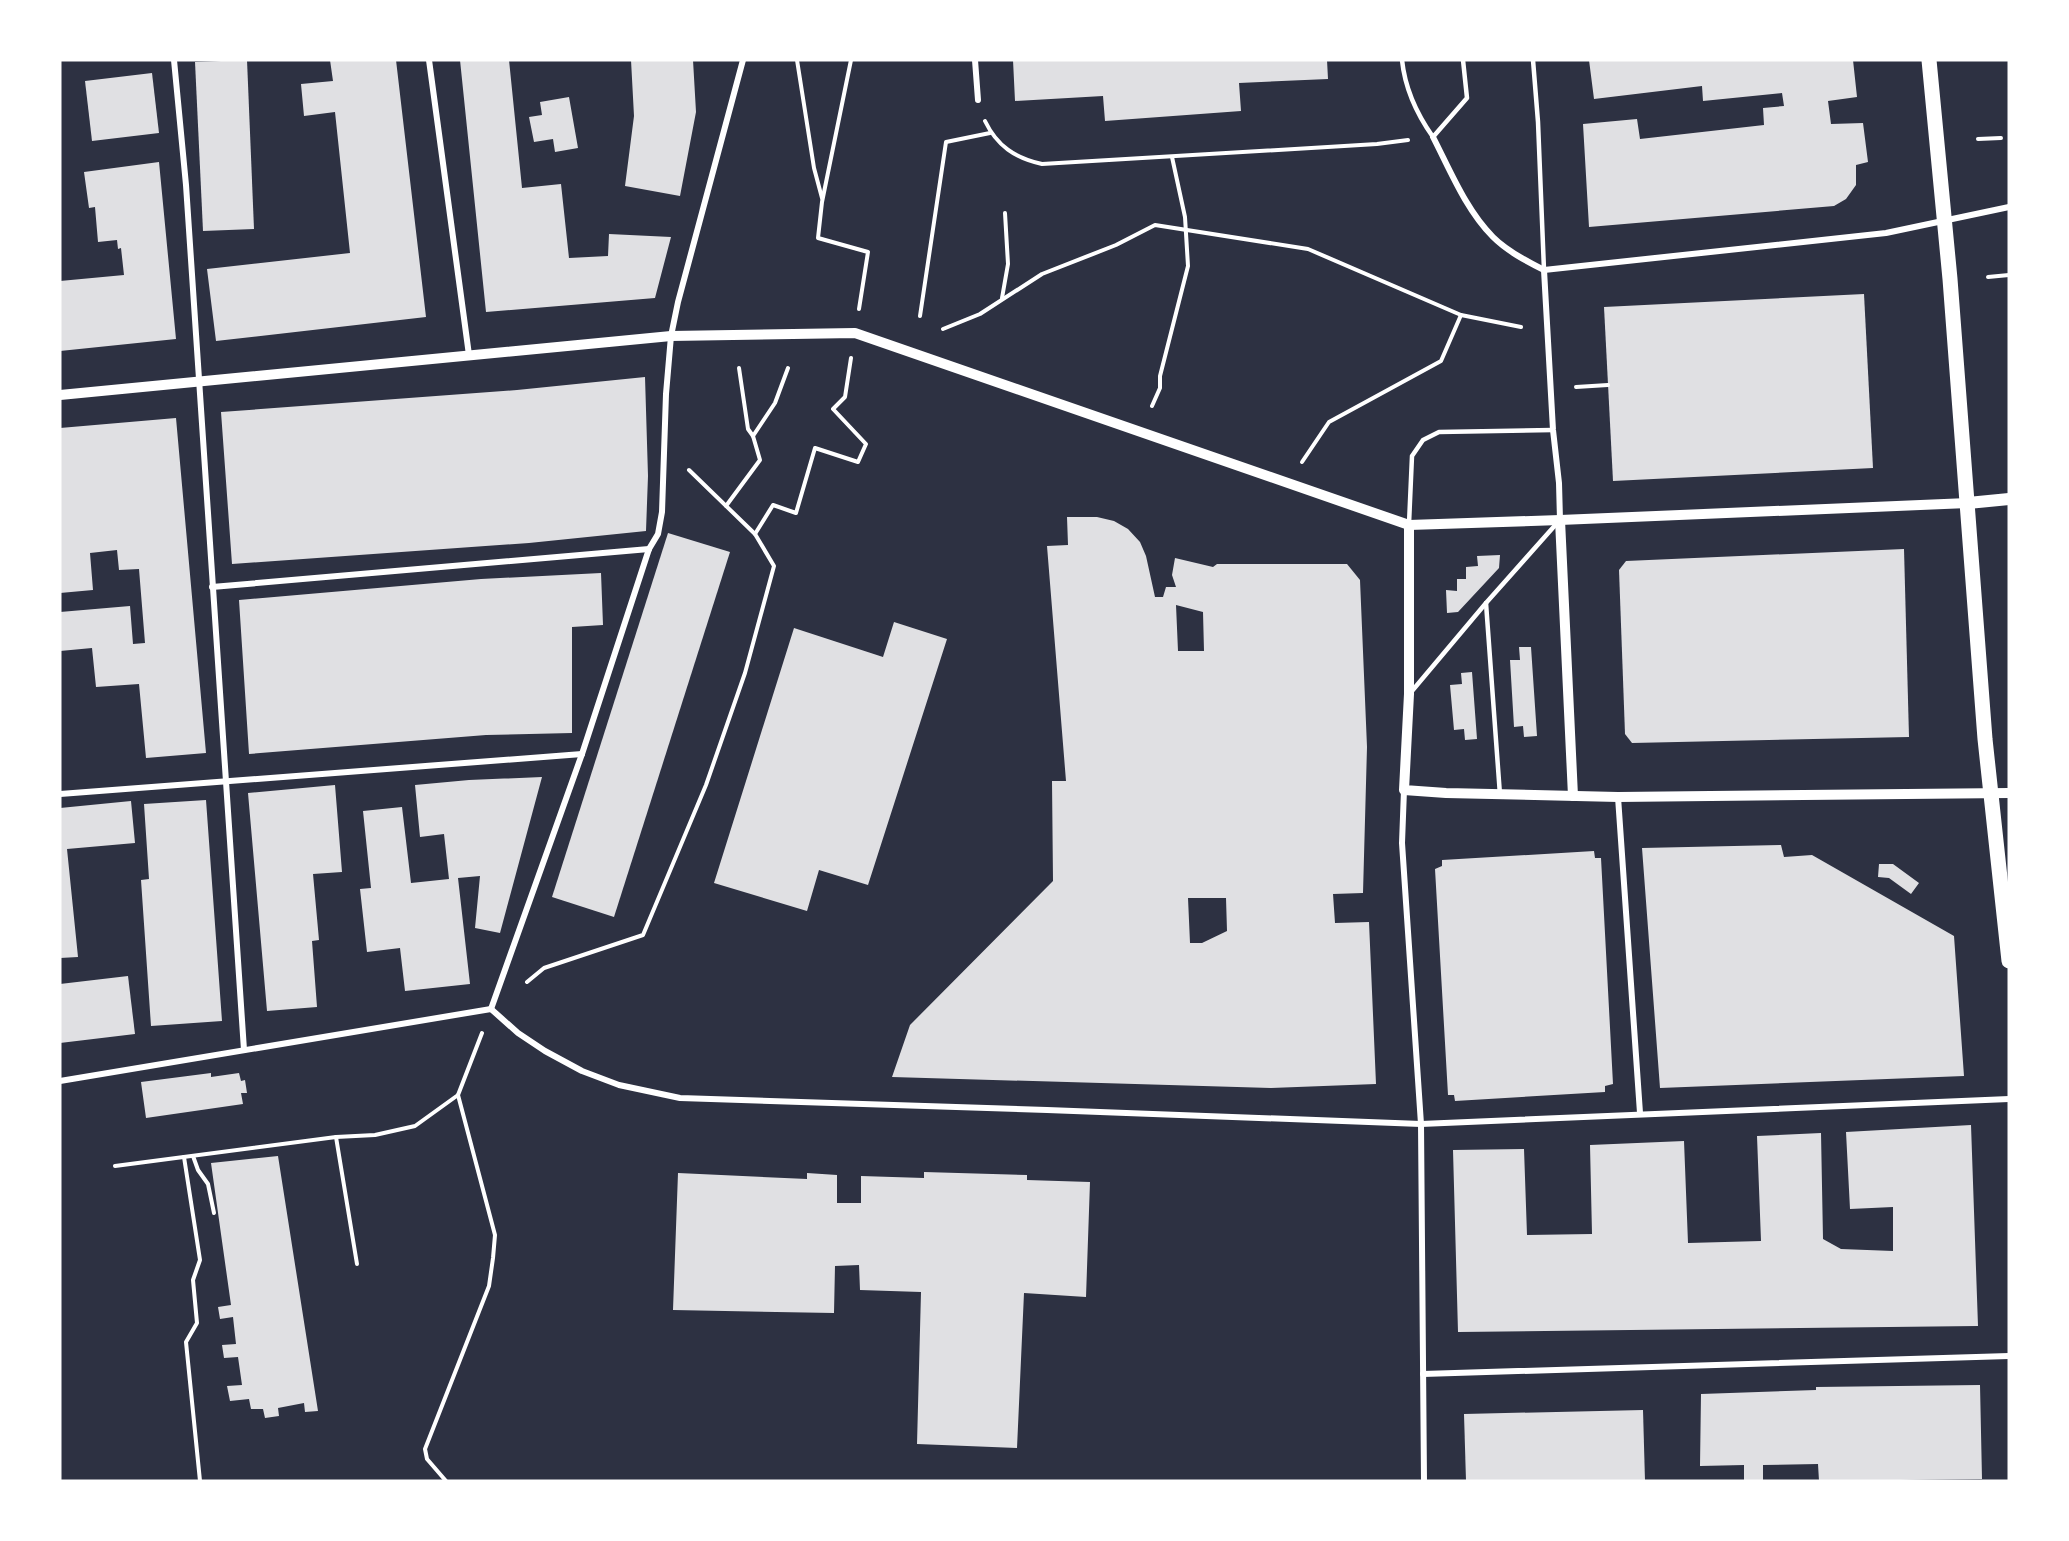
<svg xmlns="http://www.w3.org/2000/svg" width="2069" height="1541" viewBox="0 0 2069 1541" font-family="'DejaVu Sans',sans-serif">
<rect width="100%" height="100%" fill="#2d3142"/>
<!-- building -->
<g fill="#e0e0e3" fill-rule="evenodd">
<polygon points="247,60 254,229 203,231 195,62"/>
<polygon points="330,60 396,60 426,317 216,341 207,269 350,253 335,112 304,116 301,84 333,81"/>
<polygon points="460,60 509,60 522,188 561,184 569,258 608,256 609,234 671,237 655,298 486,312"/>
<polygon points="631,60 693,60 696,112 680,196 625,186 634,116"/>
<polygon points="1013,60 1327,60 1328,79 1239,83 1241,111 1105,121 1103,96 1015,101"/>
<polygon points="1589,60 1853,60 1857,97 1828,101 1831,124 1863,123 1868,162 1856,165 1856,185 1846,199 1834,206 1589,227 1583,124 1637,119 1640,139 1764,125 1763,108 1784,106 1782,93 1703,101 1702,86 1594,99"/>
<polygon points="152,73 159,133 92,141 85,81"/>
<polygon points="569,97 578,148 555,152 553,139 534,142 529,117 542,115 540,102"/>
<polygon points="159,162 176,339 60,351 60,281 124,275 121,248 118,249 117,240 98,242 95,207 89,208 84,172"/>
<polygon points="1864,294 1873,468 1613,481 1604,307"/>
<polygon points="645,377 648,476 646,531 529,543 232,564 221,412 517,390"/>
<polygon points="176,418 206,753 146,758 139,684 96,687 92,648 60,651 60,612 130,606 133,644 145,643 139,569 119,570 117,550 90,553 93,590 60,593 60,428"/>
<path d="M1067 517H1097L1114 521 1128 529 1140 542 1146 556 1155 597H1163L1166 587H1176L1172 575 1175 558 1213 567 1217 564H1347L1360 580 1367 747 1363 893 1333 894 1335 923 1369 922 1376 1084 1271 1088 892 1077 910 1025 1053 881 1052 781H1066L1047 546 1068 545ZM1176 605 1203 612 1204 651H1178ZM1188 898H1226L1227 931 1202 943H1190Z"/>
<polygon points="668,533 730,552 614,917 552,897"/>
<polygon points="1904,549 1909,737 1632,743 1625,734 1619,570 1626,561"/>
<polygon points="1500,555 1499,568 1458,612 1447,613 1446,590 1457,591 1457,579 1466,579 1466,567 1478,566 1477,556"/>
<polygon points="601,573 603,625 572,627 572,733 486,735 249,754 239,600 481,579"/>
<polygon points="894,622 947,639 868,885 819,870 807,911 714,883 794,628 883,657"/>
<polygon points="1519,647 1531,647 1537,736 1524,737 1523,726 1514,727 1510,660 1520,660"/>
<polygon points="1472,672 1477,739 1465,740 1464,729 1454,730 1450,685 1462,684 1461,673"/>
<polygon points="542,777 500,933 475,928 480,876 458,878 470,984 405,991 400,948 367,952 360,889 371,888 363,811 402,807 411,883 449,879 444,834 420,837 415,785 469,780"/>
<polygon points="335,785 342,872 313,874 319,940 312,941 317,1007 267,1011 248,793"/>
<polygon points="206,800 222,1021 151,1026 141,880 149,879 144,804"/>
<polygon points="131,801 135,843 67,849 78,957 60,958 60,808"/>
<polygon points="1781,845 1784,857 1812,855 1954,936 1964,1076 1660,1088 1642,848"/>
<polygon points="1594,851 1595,858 1601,858 1613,1084 1605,1086 1605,1092 1455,1101 1454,1095 1448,1095 1435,869 1442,866 1442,860"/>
<polygon points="1879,864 1893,864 1919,883 1911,894 1889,878 1878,877"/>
<polygon points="128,976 135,1034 60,1043 60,984"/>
<polygon points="211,1073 211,1077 239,1073 241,1081 245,1080 247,1093 241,1093 243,1104 146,1118 141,1082"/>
<polygon points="1971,1125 1978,1326 1458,1332 1453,1150 1524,1149 1527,1235 1592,1234 1590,1145 1684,1141 1688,1243 1761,1241 1757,1136 1821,1133 1823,1239 1841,1249 1893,1251 1893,1207 1850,1209 1846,1132"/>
<polygon points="278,1156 318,1411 305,1412 304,1403 278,1408 279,1416 265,1418 263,1409 251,1409 249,1399 230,1401 227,1386 242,1385 238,1357 224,1358 222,1345 236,1344 233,1317 220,1319 218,1307 231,1305 211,1163"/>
<polygon points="924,1172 1027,1175 1027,1180 1090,1182 1086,1297 1024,1293 1017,1448 917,1444 921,1292 860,1290 859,1265 835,1266 834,1313 673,1310 678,1173 807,1179 807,1173 837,1175 837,1203 861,1203 861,1176 924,1178"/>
<polygon points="1980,1385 1982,1479 1819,1481 1818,1464 1763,1465 1763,1481 1744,1481 1744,1465 1700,1466 1701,1394 1816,1390 1816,1387"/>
<polygon points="1643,1410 1645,1481 1466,1481 1464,1414"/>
</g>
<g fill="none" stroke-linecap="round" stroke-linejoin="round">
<!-- path -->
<g stroke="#fff" stroke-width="4">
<polyline points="797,60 814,168 822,198"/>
<polyline points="851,60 822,202 818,238 868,252 859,309"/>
<path d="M985 121C997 146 1015 158 1042 164L1377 144 1408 140"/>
<polyline points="1978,139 2001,138"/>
<polyline points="1988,277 2009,275"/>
<polyline points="1002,298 1008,264 1005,213"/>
<polyline points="920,316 946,142 990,133"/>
<polyline points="943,329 980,314 1042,274 1116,245 1155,225 1308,249 1461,315 1521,327"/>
<polyline points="1576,387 1608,385"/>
<polyline points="1152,406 1160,388 1160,376 1188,266 1185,217 1172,157"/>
<polyline points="753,436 775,403 788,368"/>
<polyline points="1302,462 1329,422 1441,361 1461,315"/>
<polyline points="726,506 760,460 753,436 748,429 739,368"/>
<polyline points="755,534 773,505 796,513 815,448 858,462 866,444 833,409 845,397 851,358"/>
<polyline points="527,982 544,968 643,935 706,785 745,673 774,566 755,534 689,470"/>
<polyline points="336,1137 357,1264"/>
<polyline points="193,1156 198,1170 208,1184 214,1213"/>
<polyline points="184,1157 200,1260 193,1280 197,1323 186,1342 200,1481"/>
<polyline points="115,1166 336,1137 375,1135 415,1126 458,1095 482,1033"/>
<polyline points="446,1481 427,1459 425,1449 489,1286 493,1258 495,1235 458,1095"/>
</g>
<!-- service -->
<g stroke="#fff" stroke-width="4.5">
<path d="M1402 60C1405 89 1416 113 1433 137L1467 98 1463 60"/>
<polyline points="1533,60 1538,122 1544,270"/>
<polyline points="1409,524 1412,456 1423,440 1439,432 1553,430"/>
<polyline points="1486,603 1500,795"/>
<polyline points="1412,691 1486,603 1558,522"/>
</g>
<!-- minor -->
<g stroke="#fff" stroke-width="6">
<polyline points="174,60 186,185 244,1050"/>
<polyline points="429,60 469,355"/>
<polyline points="975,60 978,100"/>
<path d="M1433 137C1450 170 1466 210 1493 237 1507 251 1526 261 1544 270L1886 233 2009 207"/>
<polyline points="1544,270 1553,430 1559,483 1560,520"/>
<polyline points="212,587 649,549"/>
<polyline points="1404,790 1402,843 1421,1124 1424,1481"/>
<polyline points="60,794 582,754"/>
<polyline points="1618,797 1640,1113"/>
<polyline points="491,1009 518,1033 545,1051 582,1071 619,1085 680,1098 1047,1110 1421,1124 2009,1099"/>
<polyline points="491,1009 582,754 649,549 658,534 662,512 666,394 671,336 678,302 743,60"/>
<polyline points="60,1081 491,1009"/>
<polyline points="1423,1374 2009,1356"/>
</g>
<!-- tertiary -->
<g stroke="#fff" stroke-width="10">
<polyline points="60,395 671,336 855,333 1409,525 1560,520 1968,503"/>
<polyline points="1560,520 1573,796"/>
<polyline points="1409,525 1409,694 1404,790 1446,793 1618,797 2009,793"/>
</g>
<!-- secondary -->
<polyline stroke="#fff" stroke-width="12" points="1968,503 2009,499"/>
<!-- primary -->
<polyline stroke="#fff" stroke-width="15" points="1929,60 1950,279 1985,739 2009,961"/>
</g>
<!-- border -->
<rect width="2069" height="1541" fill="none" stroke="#ffffff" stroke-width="123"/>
</svg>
